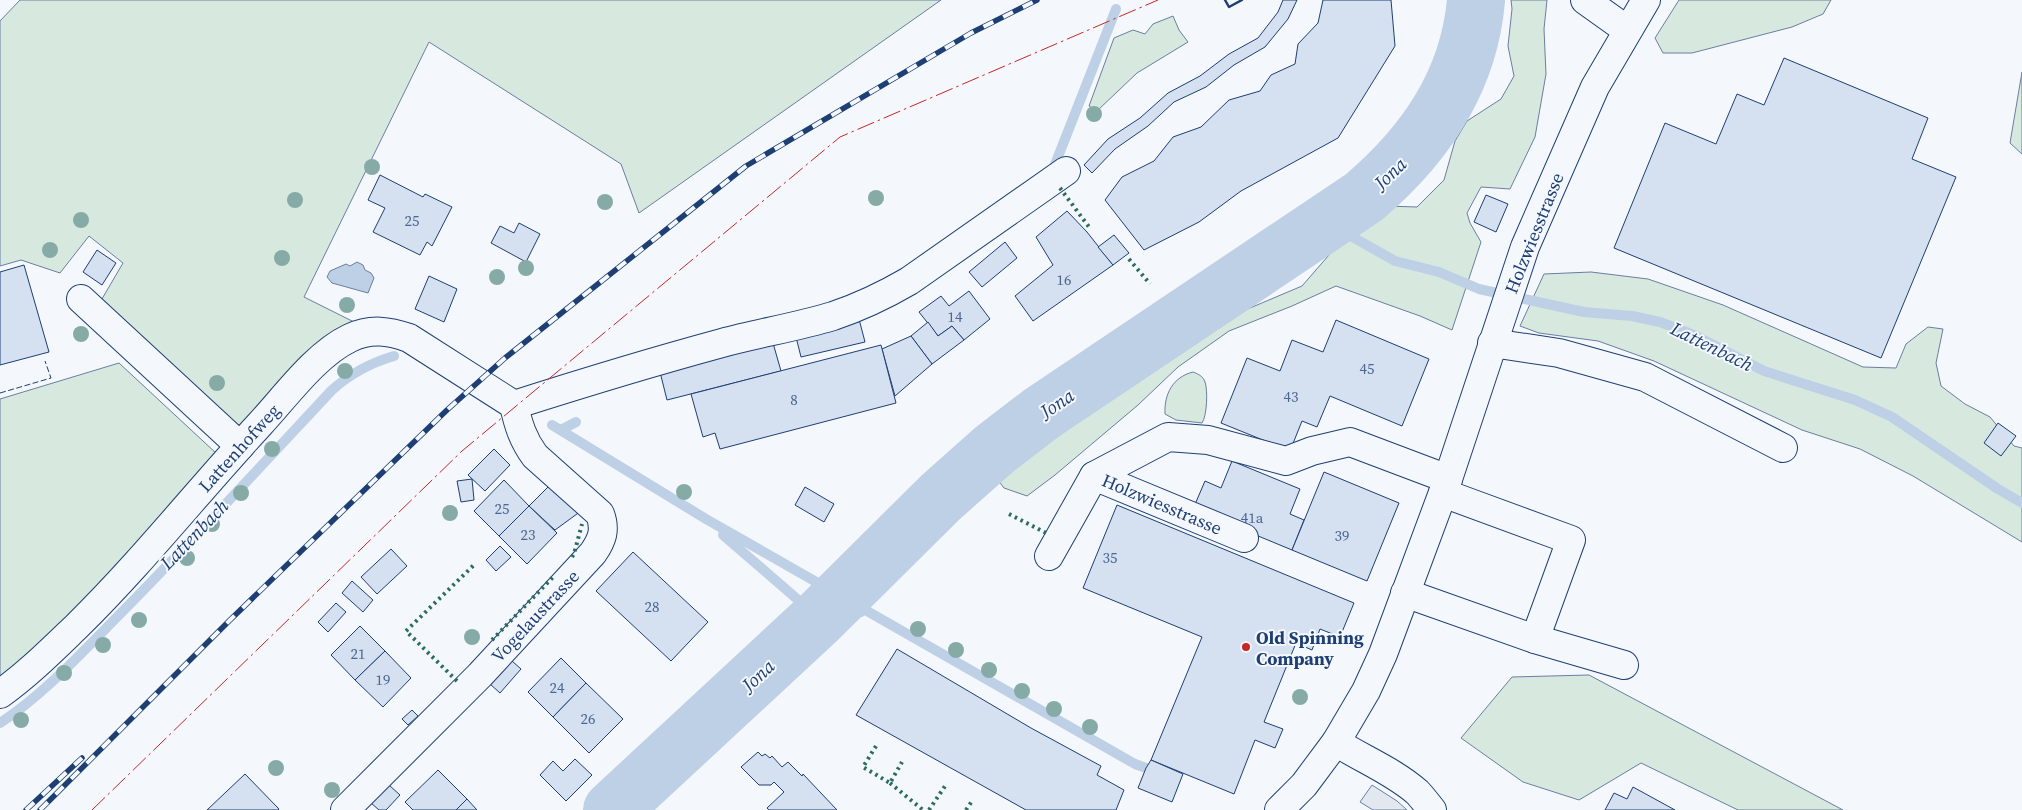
<svg xmlns="http://www.w3.org/2000/svg" width="2022" height="810" viewBox="0 0 2022 810" font-family="'Source Serif 4',serif">
<rect width="100%" height="100%" fill="#f4f7fb"/>
<!-- green -->
<g fill="#d7e8df" stroke="#687fa3">
<polygon points="20,0 941,0 639,213 621,164 429,42 304,297 354,322 241,433 99,304 123,263 89,236 60,273 21,260 0,266 0,21"/>
<polygon points="1511,0 1547,0 1544,29 1546,74 1535,137 1510,189 1481,187 1467,213 1470,223 1481,242 1452,330 1420,316 1336,286 1292,306 1229,331 1178,367 1138,405 1055,475 1027,496 1004,488 998,480 1005,468 1038,440 1159,355 1224,319 1302,286 1349,232 1385,206 1417,207 1444,180 1455,141 1467,121 1501,99 1514,76 1508,46 1512,9"/>
<polygon points="1679,0 1831,0 1823,14 1792,27 1692,53 1663,53 1655,38"/>
<polygon points="1173,16 1179,30 1188,42 1137,73 1097,111 1089,106 1114,38 1133,30 1145,34 1153,24"/>
<polygon points="2022,72 2022,154 2010,143"/>
<polygon points="1591,272 1648,279 1723,305 1863,367 1896,368 1906,344 1928,327 1943,329 1936,363 1941,386 1965,404 1990,417 2014,446 2022,448 2022,542 1913,476 1860,449 1802,430 1654,361 1598,341 1539,333 1520,326 1544,274"/>
<polygon points="119,363 217,454 85,601 51,636 0,678 0,399"/>
<path d="M1193 372C1198 374 1203 376 1205 382 1208 390 1207 416 1202 423L1176 420 1165 414C1164 394 1173 377 1193 372Z"/>
<polygon points="1589,675 1843,810 1738,810 1641,763 1579,800 1523,782 1461,738 1512,677"/>
</g>
<!-- parking -->
<polygon fill="#e3e8f0" stroke="#687fa3" points="1372,785 1397,801 1407,810 1373,810 1360,802"/>
<!-- water -->
<polygon fill="#bed0e5" stroke="#687fa3" points="357,262 363,265 365,270 371,273 374,278 368,293 332,283 327,277 330,271 346,264 350,266"/>
<g fill="none" stroke-linecap="round" stroke-linejoin="round">
<!-- stream -->
<g stroke="#bed0e5" stroke-width="10">
<polyline points="1054,167 1116,9"/>
<polyline points="1326,222 1395,261 1439,272 1479,289 1584,312 1632,316 1660,322 1694,335 1764,371 1855,400 1892,417 1998,489 2022,503"/>
<polyline points="552,425 706,519 1135,764 1146,768"/>
<polyline points="561,430 576,422"/>
<polyline points="723,535 819,618"/>
<polyline points="830,607 861,612"/>
<path d="M0 723C45 694 86 648 123 611 194 539 263 464 332 390 351 373 370 363 394 356"/>
</g>
<!-- river -->
<path stroke="#bed0e5" stroke-width="58" d="M612 810 819 618 941 497 995 449 1042 413 1364 197C1425 145 1469 82 1476 0"/>
</g>
<!-- building -->
<g fill="#d5e0f0" stroke="#1d3f73">
<polygon points="1283,0 1297,0 1288,19 1265,47 1234,65 1206,87 1174,102 1148,126 1115,149 1092,173 1084,165 1108,139 1140,118 1168,93 1200,76 1229,54 1258,38 1278,12"/>
<polygon points="1323,0 1391,0 1395,46 1338,138 1241,191 1199,222 1144,250 1105,200 1122,177 1154,161 1173,137 1201,127 1229,100 1260,91 1271,75 1295,64 1298,44 1318,23"/>
<polygon points="1784,58 1928,118 1912,159 1956,177 1881,358 1614,248 1665,123 1716,144 1737,94 1764,105"/>
<polygon points="380,175 423,197 425,194 452,207 432,246 427,242 420,255 373,232 385,208 368,200"/>
<polygon points="1486,195 1508,204 1496,232 1474,222"/>
<polygon points="1067,211 1087,232 1113,265 1033,321 1015,296 1053,265 1036,237"/>
<polygon points="519,223 540,234 526,262 491,243 500,226 514,233"/>
<polygon points="1114,235 1129,253 1113,265 1098,247"/>
<polygon points="1005,242 1017,258 982,287 969,272"/>
<polygon points="97,250 116,263 102,285 83,272"/>
<polygon points="24,265 49,352 0,365 0,272"/>
<polygon points="429,276 457,289 444,322 415,309"/>
<polygon points="969,291 990,319 964,340 952,326 938,336 919,312 941,296 949,306"/>
<polygon points="859,319 865,342 801,357 795,333"/>
<polygon points="1336,320 1429,359 1402,426 1330,396 1317,427 1302,421 1290,451 1221,423 1247,358 1280,371 1292,340 1323,352"/>
<polygon points="928,322 938,336 952,326 964,340 932,364 911,336"/>
<polygon points="911,336 932,364 895,396 882,349"/>
<polygon points="773,343 781,371 667,400 660,372"/>
<polygon points="881,345 896,403 720,449 715,433 703,437 691,394"/>
<polygon points="1998,423 2016,436 2001,456 1984,443"/>
<polygon points="494,449 510,465 485,491 468,475"/>
<polygon points="1232,461 1300,489 1290,514 1304,520 1292,550 1193,509 1205,481 1221,488"/>
<polygon points="1324,472 1399,503 1367,581 1292,550"/>
<polygon points="472,479 474,500 461,502 457,481"/>
<polygon points="504,480 529,506 499,536 474,511"/>
<polygon points="553,482 581,511 555,530 529,506"/>
<polygon points="805,487 834,504 824,522 795,505"/>
<polygon points="1117,505 1354,603 1340,637 1320,629 1312,650 1296,643 1264,722 1283,729 1275,748 1255,740 1234,794 1151,760 1202,637 1083,588"/>
<polygon points="529,506 557,533 527,564 499,536"/>
<polygon points="500,546 511,557 496,571 486,560"/>
<polygon points="391,549 407,566 377,594 361,577"/>
<polygon points="633,552 708,622 671,661 596,591"/>
<polygon points="352,581 373,600 363,612 342,593"/>
<polygon points="336,603 346,612 328,632 318,622"/>
<polygon points="360,626 385,651 355,680 331,655"/>
<polygon points="897,649 1031,728 1101,766 1097,775 1124,790 1116,810 1026,810 856,715"/>
<polygon points="385,651 411,678 383,707 355,680"/>
<polygon points="561,658 586,683 553,717 528,692"/>
<polygon points="512,661 521,669 500,693 490,684 497,673"/>
<polygon points="586,683 623,719 589,753 553,717"/>
<polygon points="412,710 418,716 408,725 402,719"/>
<polygon points="758,752 762,756 765,754 770,758 772,756 782,767 788,762 802,776 803,774 837,810 769,810 767,808 784,792 774,782 771,785 759,785 741,767"/>
<polygon points="575,759 592,775 566,801 540,775 553,761 563,771"/>
<polygon points="1151,760 1183,774 1172,802 1138,788 1146,768"/>
<polygon points="438,770 467,799 456,810 413,810 405,802"/>
<polygon points="245,774 279,809 278,810 207,810"/>
<polygon points="389,785 400,795 386,810 379,810 371,803"/>
<polygon points="1633,787 1675,810 1605,810 1614,793 1627,799"/>
<polygon points="467,799 477,810 456,810"/>
</g>
<g fill="none" stroke-linecap="round" stroke-linejoin="round">
<!-- minor casing -->
<g stroke="#1d3f73" stroke-width="30">
<g id="minor">
<polyline points="1585,0 1627,30"/>
<polyline points="81,299 240,446"/>
<polyline points="1492,343 1559,353 1645,377 1783,448"/>
<path d="M514 405C583 383 652 362 722 343 759 333 797 327 833 316 860 307 885 295 909 281L1066 171"/>
<polyline points="1443,493 1571,540 1535,639"/>
<polyline points="1244,538 1094,476 1168,437 1208,440 1286,461 1312,451 1350,442 1448,479"/>
<polyline points="1049,556 1094,476"/>
<polyline points="1405,593 1535,639 1624,665"/>
<path d="M0 694C28 674 52 650 77 626 142 562 198 491 260 424 286 396 316 354 350 338 371 328 389 331 409 338L514 405"/>
<path d="M1336 742C1362 759 1393 771 1417 792 1422 797 1427 804 1432 810"/>
<path d="M345 810 480 675 593 553C602 540 606 530 600 514L535 456C523 440 518 424 514 405"/>
<polyline points="1279,810 1304,785 1336,742 1366,691 1383,654 1448,479 1525,247 1595,87 1646,0"/>
</g>
</g>
<!-- minor -->
<use href="#minor" stroke="#f4f7fb" stroke-width="28"/>
<!-- rail casing -->
<g stroke="#1d3f73" stroke-width="5.5">
<g id="rail">
<polyline points="26,810 82,758"/>
<polyline points="40,810 230,620 447,410 505,358 746,166 971,33 1037,0"/>
</g>
</g>
<!-- rail -->
<use href="#rail" stroke="#f4f7fb" stroke-width="4" stroke-dasharray="11" stroke-linecap="butt"/>
<!-- hedge -->
<g stroke="#2c6c60" stroke-width="4" stroke-dasharray="2.5 4" stroke-linecap="butt">
<polyline points="1060,188 1089,227"/>
<polyline points="1129,259 1150,284"/>
<polyline points="1009,514 1048,534"/>
<polyline points="572,557 574,554 582,524"/>
<polyline points="492,640 555,575"/>
<polyline points="457,681 406,631 476,563"/>
<polyline points="876,746 863,767 890,783 902,762"/>
<polyline points="890,783 923,810"/>
<polyline points="929,810 945,786"/>
<polyline points="966,810 972,801"/>
</g>
<!-- fence -->
<polyline stroke="#1d3f73" stroke-width="1" stroke-dasharray="6 2.5" stroke-linecap="butt" points="0,393 51,378 45,361"/>
<!-- wall -->
<polyline stroke="#1d3f73" stroke-width="2.5" points="1225,0 1229,7 1242,0"/>
<!-- power -->
<polyline stroke="#c62828" stroke-width="1" stroke-dasharray="18 4 2.5 4" stroke-linecap="butt" points="92,810 462,451 840,137 1158,0"/>
</g>
<!-- trees -->
<g fill="#86aba6">
<circle cx="1094" cy="114" r="8"/>
<circle cx="372" cy="167" r="8"/>
<circle cx="876" cy="198" r="8"/>
<circle cx="295" cy="200" r="8"/>
<circle cx="605" cy="202" r="8"/>
<circle cx="81" cy="220" r="8"/>
<circle cx="50" cy="250" r="8"/>
<circle cx="282" cy="258" r="8"/>
<circle cx="526" cy="268" r="8"/>
<circle cx="497" cy="277" r="8"/>
<circle cx="347" cy="305" r="8"/>
<circle cx="81" cy="334" r="8"/>
<circle cx="345" cy="371" r="8"/>
<circle cx="217" cy="383" r="8"/>
<circle cx="272" cy="449" r="8"/>
<circle cx="684" cy="492" r="8"/>
<circle cx="241" cy="493" r="8"/>
<circle cx="450" cy="513" r="8"/>
<circle cx="212" cy="524" r="8"/>
<circle cx="187" cy="558" r="8"/>
<circle cx="139" cy="620" r="8"/>
<circle cx="918" cy="629" r="8"/>
<circle cx="472" cy="637" r="8"/>
<circle cx="103" cy="645" r="8"/>
<circle cx="956" cy="650" r="8"/>
<circle cx="989" cy="670" r="8"/>
<circle cx="64" cy="673" r="8"/>
<circle cx="1022" cy="691" r="8"/>
<circle cx="1300" cy="697" r="8"/>
<circle cx="1054" cy="709" r="8"/>
<circle cx="21" cy="720" r="8"/>
<circle cx="1090" cy="727" r="8"/>
<circle cx="276" cy="768" r="8"/>
<circle cx="332" cy="790" r="8"/>
</g>
<!-- markers -->
<circle fill="#c62828" stroke="#f4f7fb" stroke-width="2" cx="1246" cy="647" r="5"/>
<g text-anchor="middle" dominant-baseline="central" stroke-width="4" stroke-linejoin="round" paint-order="stroke">
<!-- number labels -->
<g font-size="15" fill="#4b6792">
<text x="412" y="220">25</text>
<text x="1064" y="279">16</text>
<text x="955" y="316">14</text>
<text x="1367" y="368">45</text>
<text x="1291" y="396">43</text>
<text x="794" y="399">8</text>
<text x="502" y="508">25</text>
<text x="1252" y="517">41a</text>
<text x="528" y="534">23</text>
<text x="1342" y="535">39</text>
<text x="1110" y="557">35</text>
<text x="652" y="606">28</text>
<text x="358" y="653">21</text>
<text x="383" y="679">19</text>
<text x="557" y="687">24</text>
<text x="588" y="718">26</text>
</g>
<!-- street labels -->
<g font-size="18" fill="#1d3f73" stroke="#f4f7fb">
<text transform="translate(1534 233) rotate(-68)">Holzwiesstrasse</text>
<text transform="translate(239 448) rotate(-48)">Lattenhofweg</text>
<text transform="translate(1162 504) rotate(23)">Holzwiesstrasse</text>
<text transform="translate(535 616) rotate(-47)">Vogelaustrasse</text>
</g>
<!-- poi labels -->
<g font-size="18" font-weight="bold" fill="#1d3f73" stroke="#f4f7fb" text-anchor="start">
<text x="1256" y="637">Old Spinning<tspan x="1256" dy="21">Company</tspan></text>
</g>
<!-- water labels -->
<g font-size="19" font-style="italic" fill="#1d3f73" stroke="#f4f7fb">
<text transform="translate(1390 173) rotate(-44)">Jona</text>
<text transform="translate(1712 346) rotate(26)">Lattenbach</text>
<text transform="translate(1057 403) rotate(-34)">Jona</text>
<text transform="translate(194 534) rotate(-46)">Lattenbach</text>
<text transform="translate(758 675) rotate(-43)">Jona</text>
</g>
</g>
</svg>
